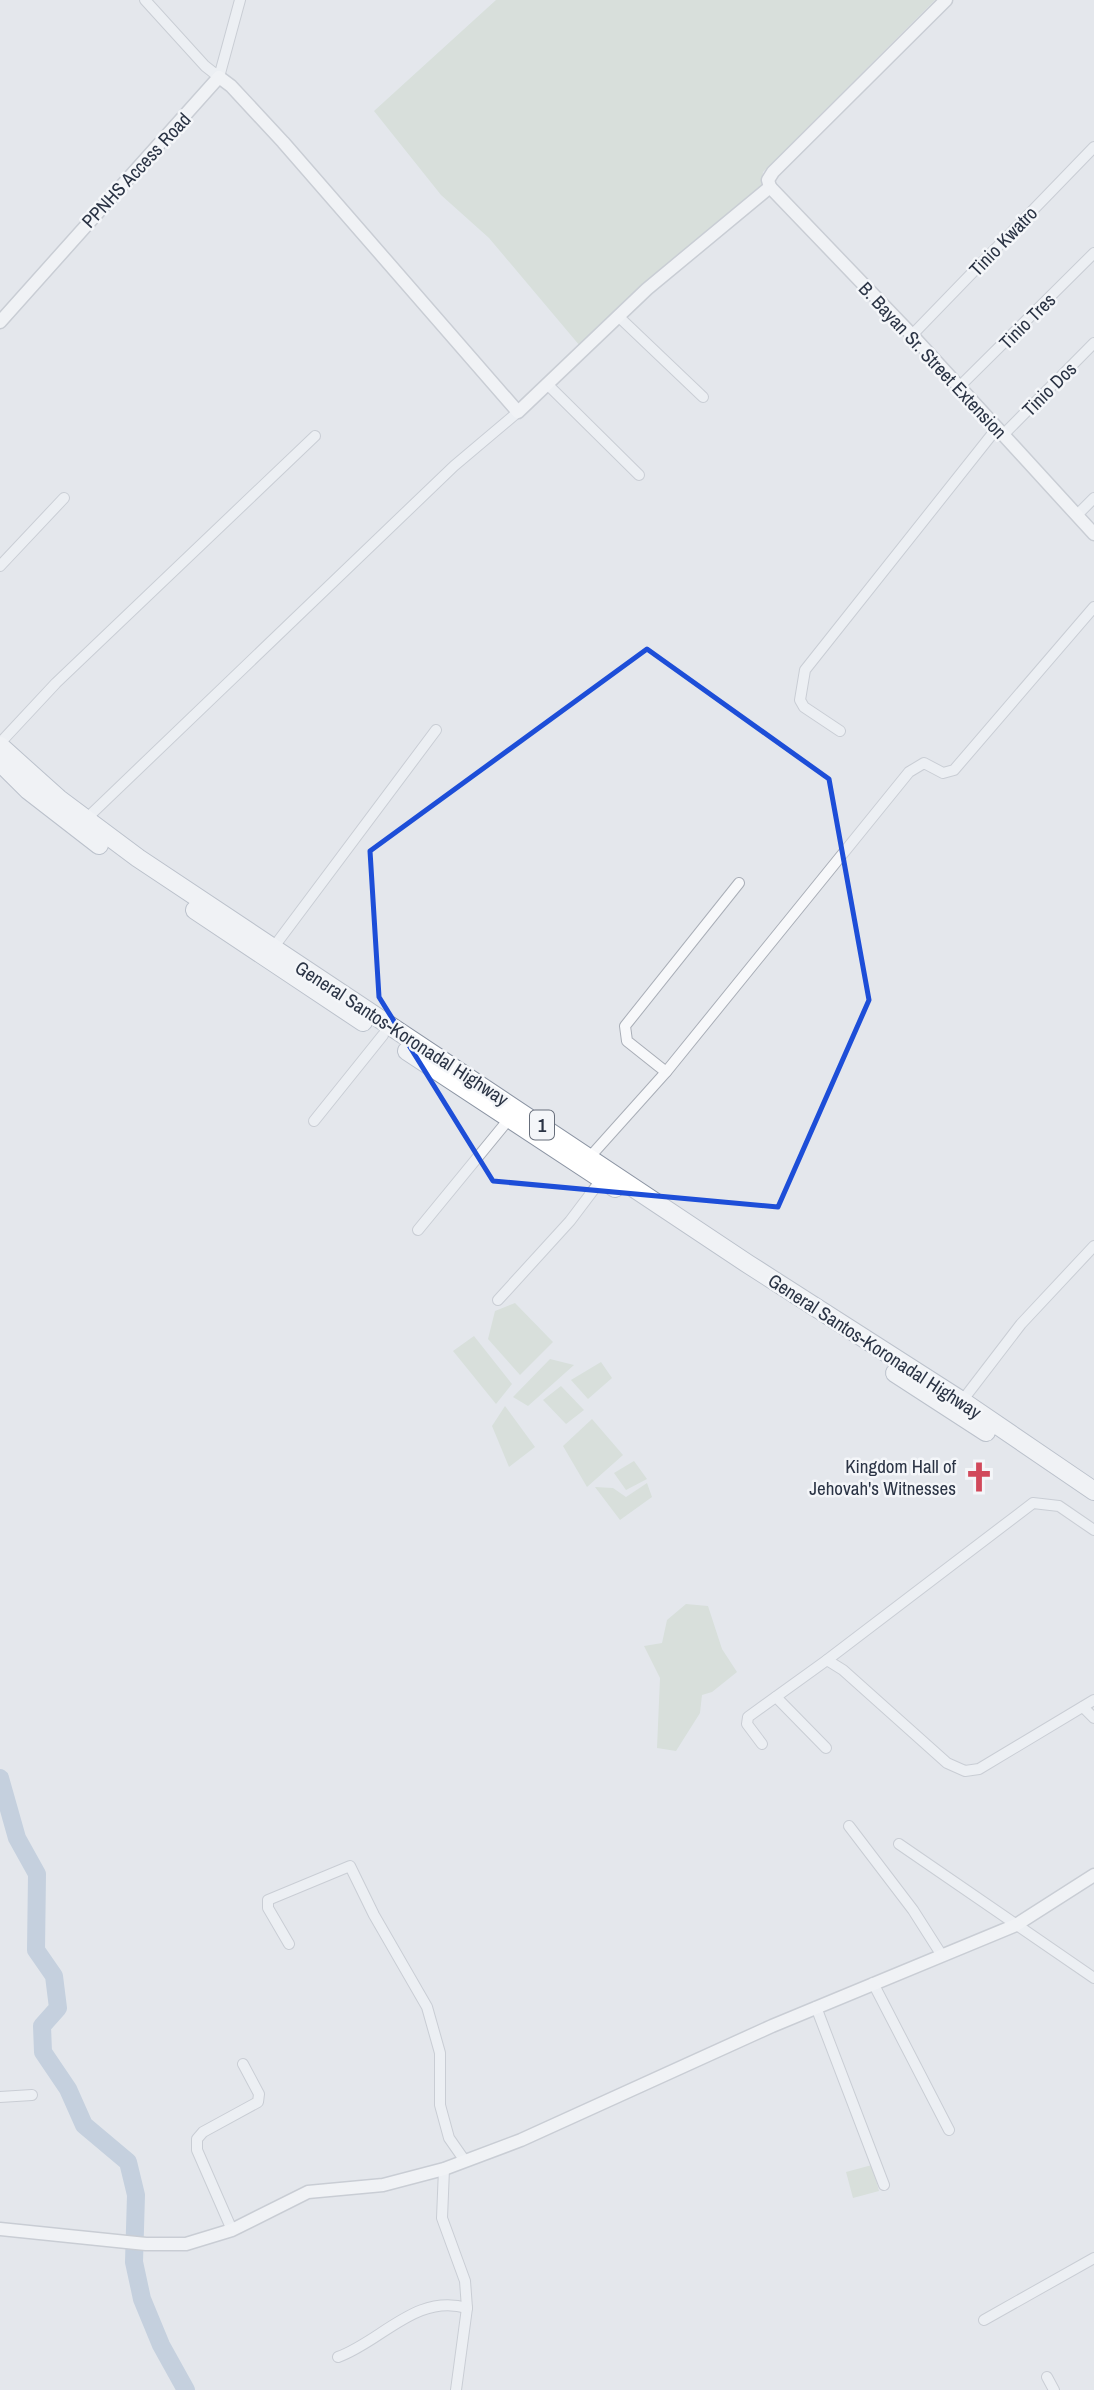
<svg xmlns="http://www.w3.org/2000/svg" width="1094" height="2390" viewBox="0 0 1094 2390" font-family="'Archivo Narrow',sans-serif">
<rect width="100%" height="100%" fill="#e4e7ec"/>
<!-- green -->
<g fill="#c9d6c5">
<polygon points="496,0 935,0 763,172 761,186 580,346 489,238 441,195 374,111"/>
<polygon points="515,1303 553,1342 520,1375 488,1339 495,1311"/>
<polygon points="474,1336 512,1384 496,1404 453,1351"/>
<polygon points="550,1359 574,1365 528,1406 513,1397"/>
<polygon points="601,1362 612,1378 588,1399 571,1380"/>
<polygon points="561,1386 584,1410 566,1424 543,1400"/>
<polygon points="505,1406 535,1447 509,1467 492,1426"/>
<polygon points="592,1419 623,1455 587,1487 563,1446"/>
<polygon points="634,1461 647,1479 626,1490 614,1473"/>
<polygon points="647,1483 652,1497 620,1520 595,1487 613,1488 626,1497"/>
<polygon points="686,1604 708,1606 722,1649 737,1672 712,1692 702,1695 700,1713 676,1751 657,1748 660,1678 644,1646 662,1643 667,1620"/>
<polygon points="872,2165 879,2191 853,2198 846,2172"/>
</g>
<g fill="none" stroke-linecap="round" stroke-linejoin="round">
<!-- river -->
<polyline stroke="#9fb4cc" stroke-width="18" points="0,1778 17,1838 37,1874 36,1950 54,1976 58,2008 42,2026 43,2052 68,2089 84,2125 128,2162 136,2195 134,2262 142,2299 161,2345 186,2390"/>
<!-- street casing -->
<g stroke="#a9aeb7" stroke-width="12">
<g id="street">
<polyline points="145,0 205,66 219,77 240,0"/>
<polyline points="618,316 703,397"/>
<polyline points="912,335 1094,147"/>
<polyline points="547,384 639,475"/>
<polyline points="959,387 1094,253"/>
<polyline points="1003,435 1094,343"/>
<polyline points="1077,515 1094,498"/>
<polyline points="0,566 64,498"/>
<polyline points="840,731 804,707 800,700 805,670 997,428"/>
<polyline points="0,743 56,683 315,436"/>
<polyline points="85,820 454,466 518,412"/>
<polyline points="273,948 436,730"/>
<polyline points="666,1072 627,1041 625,1026 739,883"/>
<polyline points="314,1121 383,1035"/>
<polyline points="588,1159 666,1072 909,772 924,763 943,773 954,770 1094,607"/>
<polyline points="418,1230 509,1119"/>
<polyline points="498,1300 570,1221 604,1176"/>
<polyline points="962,1401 1021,1324 1094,1246"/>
<polyline points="827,1660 1033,1503 1059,1506 1094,1530"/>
<polyline points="776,1697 826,1748"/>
<polyline points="1083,1707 1094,1718"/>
<polyline points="762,1744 747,1724 748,1717 827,1660 843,1670 947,1763 965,1771 979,1769 1094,1700"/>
<polyline points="849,1826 913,1910 941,1954"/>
<polyline points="899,1844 1094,1978"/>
<polyline points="289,1944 268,1908 268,1900 350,1866 374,1915 427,2007 440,2053 440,2105 449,2138 465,2161"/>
<polyline points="873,1983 949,2130"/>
<polyline points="816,2007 884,2185"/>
<polyline points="0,2097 32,2095"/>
<polyline points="232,2230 197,2150 197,2139 203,2132 258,2102 259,2094 243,2064"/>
<polyline points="984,2320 1094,2258"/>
<path d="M338 2357C382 2341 416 2293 467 2308L465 2281 442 2218 444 2169"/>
<polyline points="1047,2377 1054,2390"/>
<polyline points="456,2390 467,2308"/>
</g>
</g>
<!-- secondary casing -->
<g stroke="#a9aeb7" stroke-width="15">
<g id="secondary">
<polyline points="770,187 912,335 1094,534"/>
<polyline points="770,187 768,180 773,172 946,0"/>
<polyline points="0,322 219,77 231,86 283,142 518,412 647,289 770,187"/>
<polyline points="0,2229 146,2244 186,2244 232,2230 308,2192 383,2185 444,2169 521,2140 772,2026 1016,1925 1094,1875"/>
</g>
</g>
<!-- highway casing -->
<g stroke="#8b94a3" stroke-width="20">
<g id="highway">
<polyline points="0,746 59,799 138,858 748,1264 962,1401 1094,1491"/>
<polyline points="0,762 28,790 99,845"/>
<polyline points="195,910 363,1022"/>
<polyline points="407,1051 615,1188"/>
<polyline points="895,1373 986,1432"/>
</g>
</g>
<!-- street -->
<use href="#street" stroke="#f7f8fa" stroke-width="10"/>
<!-- secondary -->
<use href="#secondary" stroke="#fff" stroke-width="12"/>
<!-- highway -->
<use href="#highway" stroke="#fff" stroke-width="18"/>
</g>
<!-- marked area -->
<path d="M0 0H1094V2390H0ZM647 649 829 779 869 1000 778 1207 493 1181 379 997 370 851Z" fill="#e4e7ec" fill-opacity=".55" fill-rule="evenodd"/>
<path fill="none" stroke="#1d4ed8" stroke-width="5" stroke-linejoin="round" d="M647 649 829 779 869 1000 778 1207 493 1181 379 997 370 851Z"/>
<!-- icons -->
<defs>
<g id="church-bare" transform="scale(2.415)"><path d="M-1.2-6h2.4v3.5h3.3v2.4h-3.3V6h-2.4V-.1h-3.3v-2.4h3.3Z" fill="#d1495b" stroke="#f4f6f9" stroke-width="2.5" paint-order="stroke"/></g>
</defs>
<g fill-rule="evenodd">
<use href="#church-bare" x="979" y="1477"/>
</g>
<g text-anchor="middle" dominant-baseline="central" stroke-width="5" stroke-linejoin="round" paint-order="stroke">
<!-- shield labels -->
<rect fill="#f4f6f9" stroke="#676e7b" stroke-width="2" x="530" y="1110.5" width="24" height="29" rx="5"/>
<g font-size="18" font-weight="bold" fill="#2b3445">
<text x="542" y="1125">1</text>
</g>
<!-- street labels -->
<g font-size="19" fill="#2b3445" stroke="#f4f6f9">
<text transform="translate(136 170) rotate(-47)">PPNHS Access Road</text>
<text transform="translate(1003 241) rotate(-46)">Tinio Kwatro</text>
<text transform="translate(1027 321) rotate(-45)">Tinio Tres</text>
<text transform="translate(933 360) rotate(47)">B. Bayan Sr. Street Extension</text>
<text transform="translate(1049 389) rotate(-45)">Tinio Dos</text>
<text transform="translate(402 1033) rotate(33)">General Santos-Koronadal Highway</text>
<text transform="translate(875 1346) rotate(33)">General Santos-Koronadal Highway</text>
</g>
<!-- poi labels -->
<g font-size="19" fill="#2b3445" stroke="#f4f6f9" text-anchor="end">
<text x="956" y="1466">Kingdom Hall of<tspan x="956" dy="22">Jehovah's Witnesses</tspan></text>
</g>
</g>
</svg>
